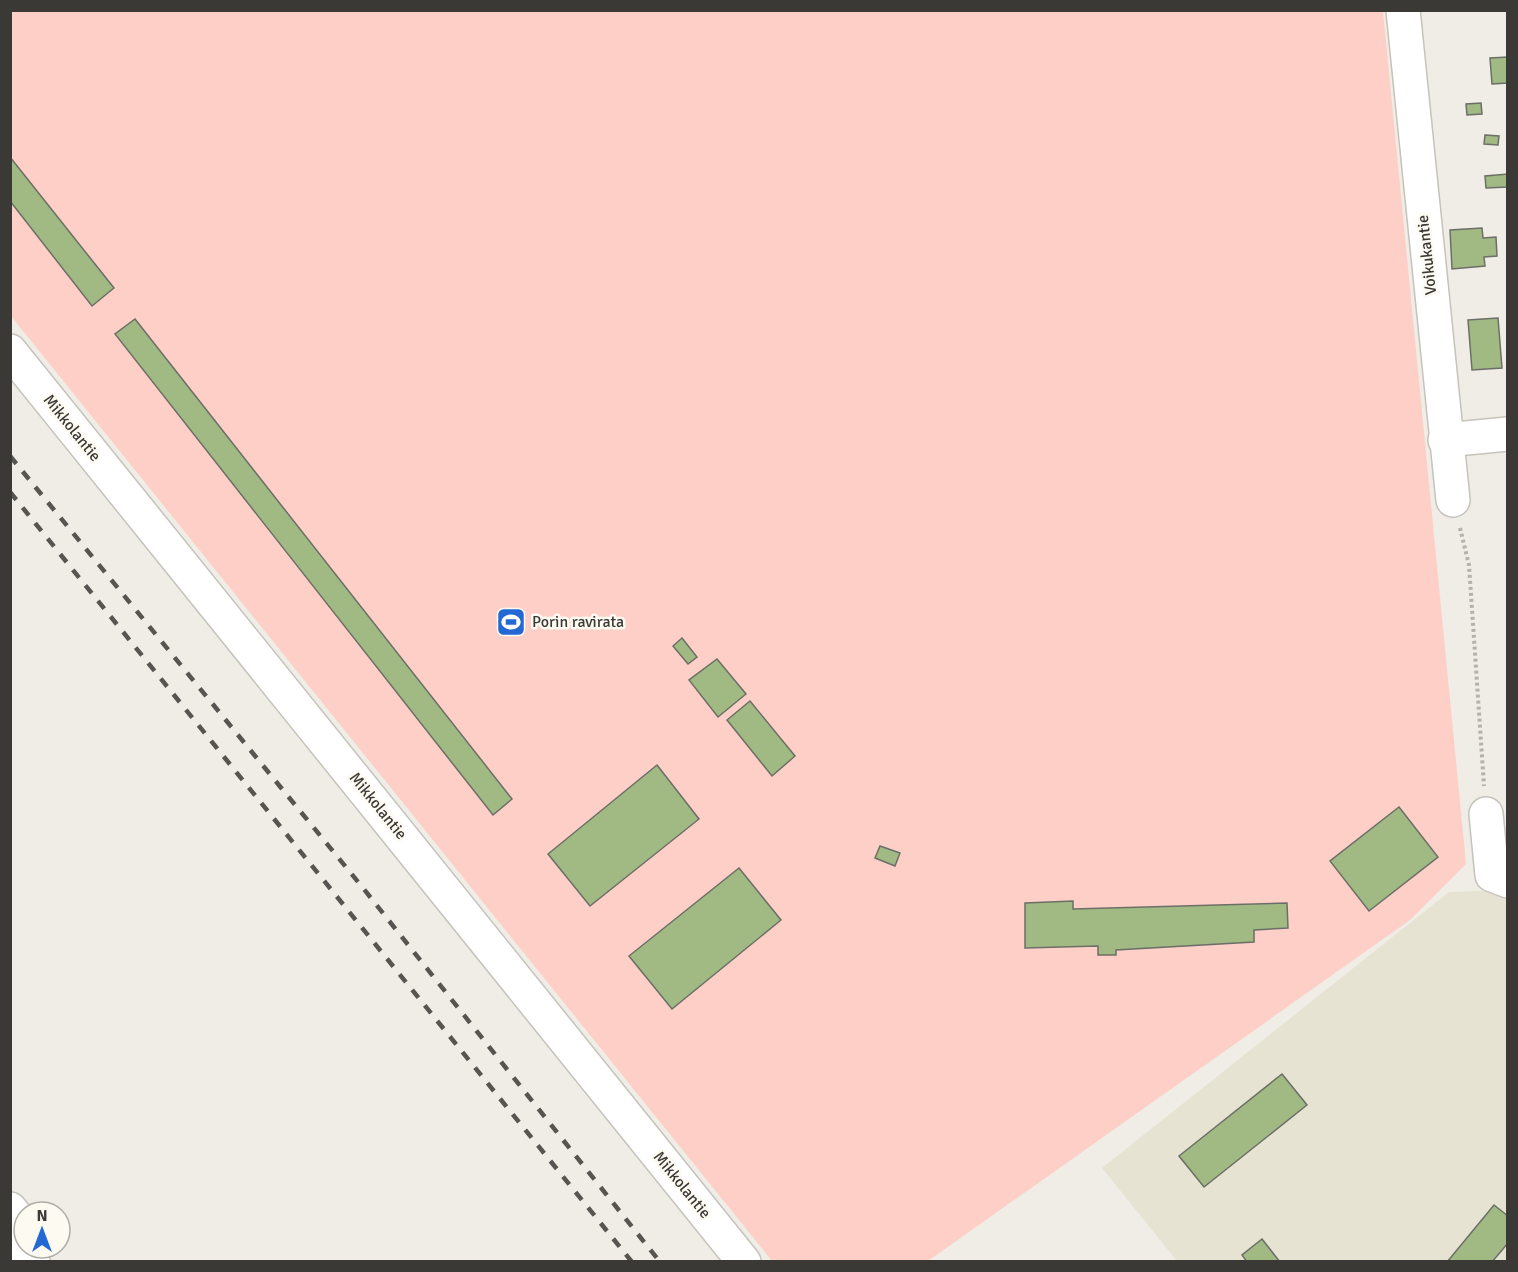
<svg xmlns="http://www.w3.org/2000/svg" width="1518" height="1272" viewBox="0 0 1518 1272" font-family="Signika,sans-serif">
<rect width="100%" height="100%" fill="#efede5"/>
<!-- built -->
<polygon fill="#e7e3d3" points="1507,890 1507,1261 1177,1261 1102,1168 1449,892"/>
<!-- green -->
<polygon fill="#fdcfc7" points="10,11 1383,11 1466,864 1410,920 928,1261 772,1261 11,316"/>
<!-- building -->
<g fill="#a1b983" stroke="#6c6f68" stroke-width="1.5">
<polygon points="1508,57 1508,83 1492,84 1490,58"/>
<polygon points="1481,103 1482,114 1467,115 1466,104"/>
<polygon points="1485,135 1499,136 1498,145 1484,144"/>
<polygon points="10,157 114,288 92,306 10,201"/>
<polygon points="1508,174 1508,187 1486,188 1485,176"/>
<polygon points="1482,228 1483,238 1496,237 1497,256 1484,257 1485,266 1452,269 1450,230"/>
<polygon points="1498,318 1502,368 1472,370 1468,320"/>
<polygon points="135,319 512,799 493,815 115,334"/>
<polygon points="682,638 697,657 688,664 673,646"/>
<polygon points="717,659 746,694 718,717 689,680"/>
<polygon points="750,701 795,756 772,776 727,720"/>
<polygon points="657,765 699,819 590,906 548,854"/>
<polygon points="1399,807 1438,857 1369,911 1330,861"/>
<polygon points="880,846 900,853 895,866 875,858"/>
<polygon points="739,868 781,920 672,1009 629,956"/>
<polygon points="1073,901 1073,909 1287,903 1288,928 1254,930 1254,942 1116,950 1116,955 1098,955 1098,946 1025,948 1025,903"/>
<polygon points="1282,1074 1307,1105 1204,1187 1179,1156"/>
<polygon points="1494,1205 1508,1216 1508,1243 1492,1262 1447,1262"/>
<polygon points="1262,1239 1280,1262 1247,1262 1242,1255"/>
</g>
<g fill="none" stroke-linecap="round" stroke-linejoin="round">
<!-- minor casing -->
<g stroke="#c5c3bb" stroke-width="36">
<g id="minor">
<polyline points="1403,10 1453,500"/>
<polyline points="10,351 744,1262"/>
<polyline points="1445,440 1508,434"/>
<polyline points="1486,814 1492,875 1508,881"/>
</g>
</g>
<!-- highway casing -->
<g stroke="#c5c3bb" stroke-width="36">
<g id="highway">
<polyline points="10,1209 24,1226"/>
<polyline points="10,1238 33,1262"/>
</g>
</g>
<!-- path -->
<polyline stroke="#b4b2ac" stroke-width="4" stroke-dasharray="3 3" stroke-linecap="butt" points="1460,528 1469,565 1484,786"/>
<!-- minor -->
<use href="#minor" stroke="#fff" stroke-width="33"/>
<!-- highway -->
<use href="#highway" stroke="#fff" stroke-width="33"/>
<!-- rail -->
<g stroke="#565551" stroke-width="4.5" stroke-dasharray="10 10" stroke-linecap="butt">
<polyline points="10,456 363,888 660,1262"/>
<polyline points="10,492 632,1262"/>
</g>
</g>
<!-- icons -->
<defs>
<g id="stadium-square" transform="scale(1.5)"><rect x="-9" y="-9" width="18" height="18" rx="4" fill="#2468d4" stroke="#fdfaf2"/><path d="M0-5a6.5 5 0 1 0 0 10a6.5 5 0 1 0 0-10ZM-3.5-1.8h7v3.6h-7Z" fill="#fff"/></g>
</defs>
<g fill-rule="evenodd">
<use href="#stadium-square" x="511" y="622"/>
</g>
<g text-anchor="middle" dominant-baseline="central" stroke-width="5" stroke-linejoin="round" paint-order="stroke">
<!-- street labels -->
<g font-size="16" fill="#3a3936" stroke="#fdfaf2">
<text transform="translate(1427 255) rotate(-96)">Voikukantie</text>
<text transform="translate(72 428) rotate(51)">Mikkolantie</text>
<text transform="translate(378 806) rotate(51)">Mikkolantie</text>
<text transform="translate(682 1185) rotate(51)">Mikkolantie</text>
</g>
<!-- poi labels -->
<g font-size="16" fill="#3a3936" stroke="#fdfaf2" text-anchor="start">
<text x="532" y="622">Porin ravirata</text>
</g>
</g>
<!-- border -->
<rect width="1518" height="1272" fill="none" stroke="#3a3936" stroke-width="24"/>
<!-- north arrow -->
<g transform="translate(42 1230)"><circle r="28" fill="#fdfaf2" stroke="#afada7" stroke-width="1.5"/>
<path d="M0-4.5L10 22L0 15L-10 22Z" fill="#2468d4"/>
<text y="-9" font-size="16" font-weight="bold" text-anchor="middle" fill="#3a3936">N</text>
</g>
</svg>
